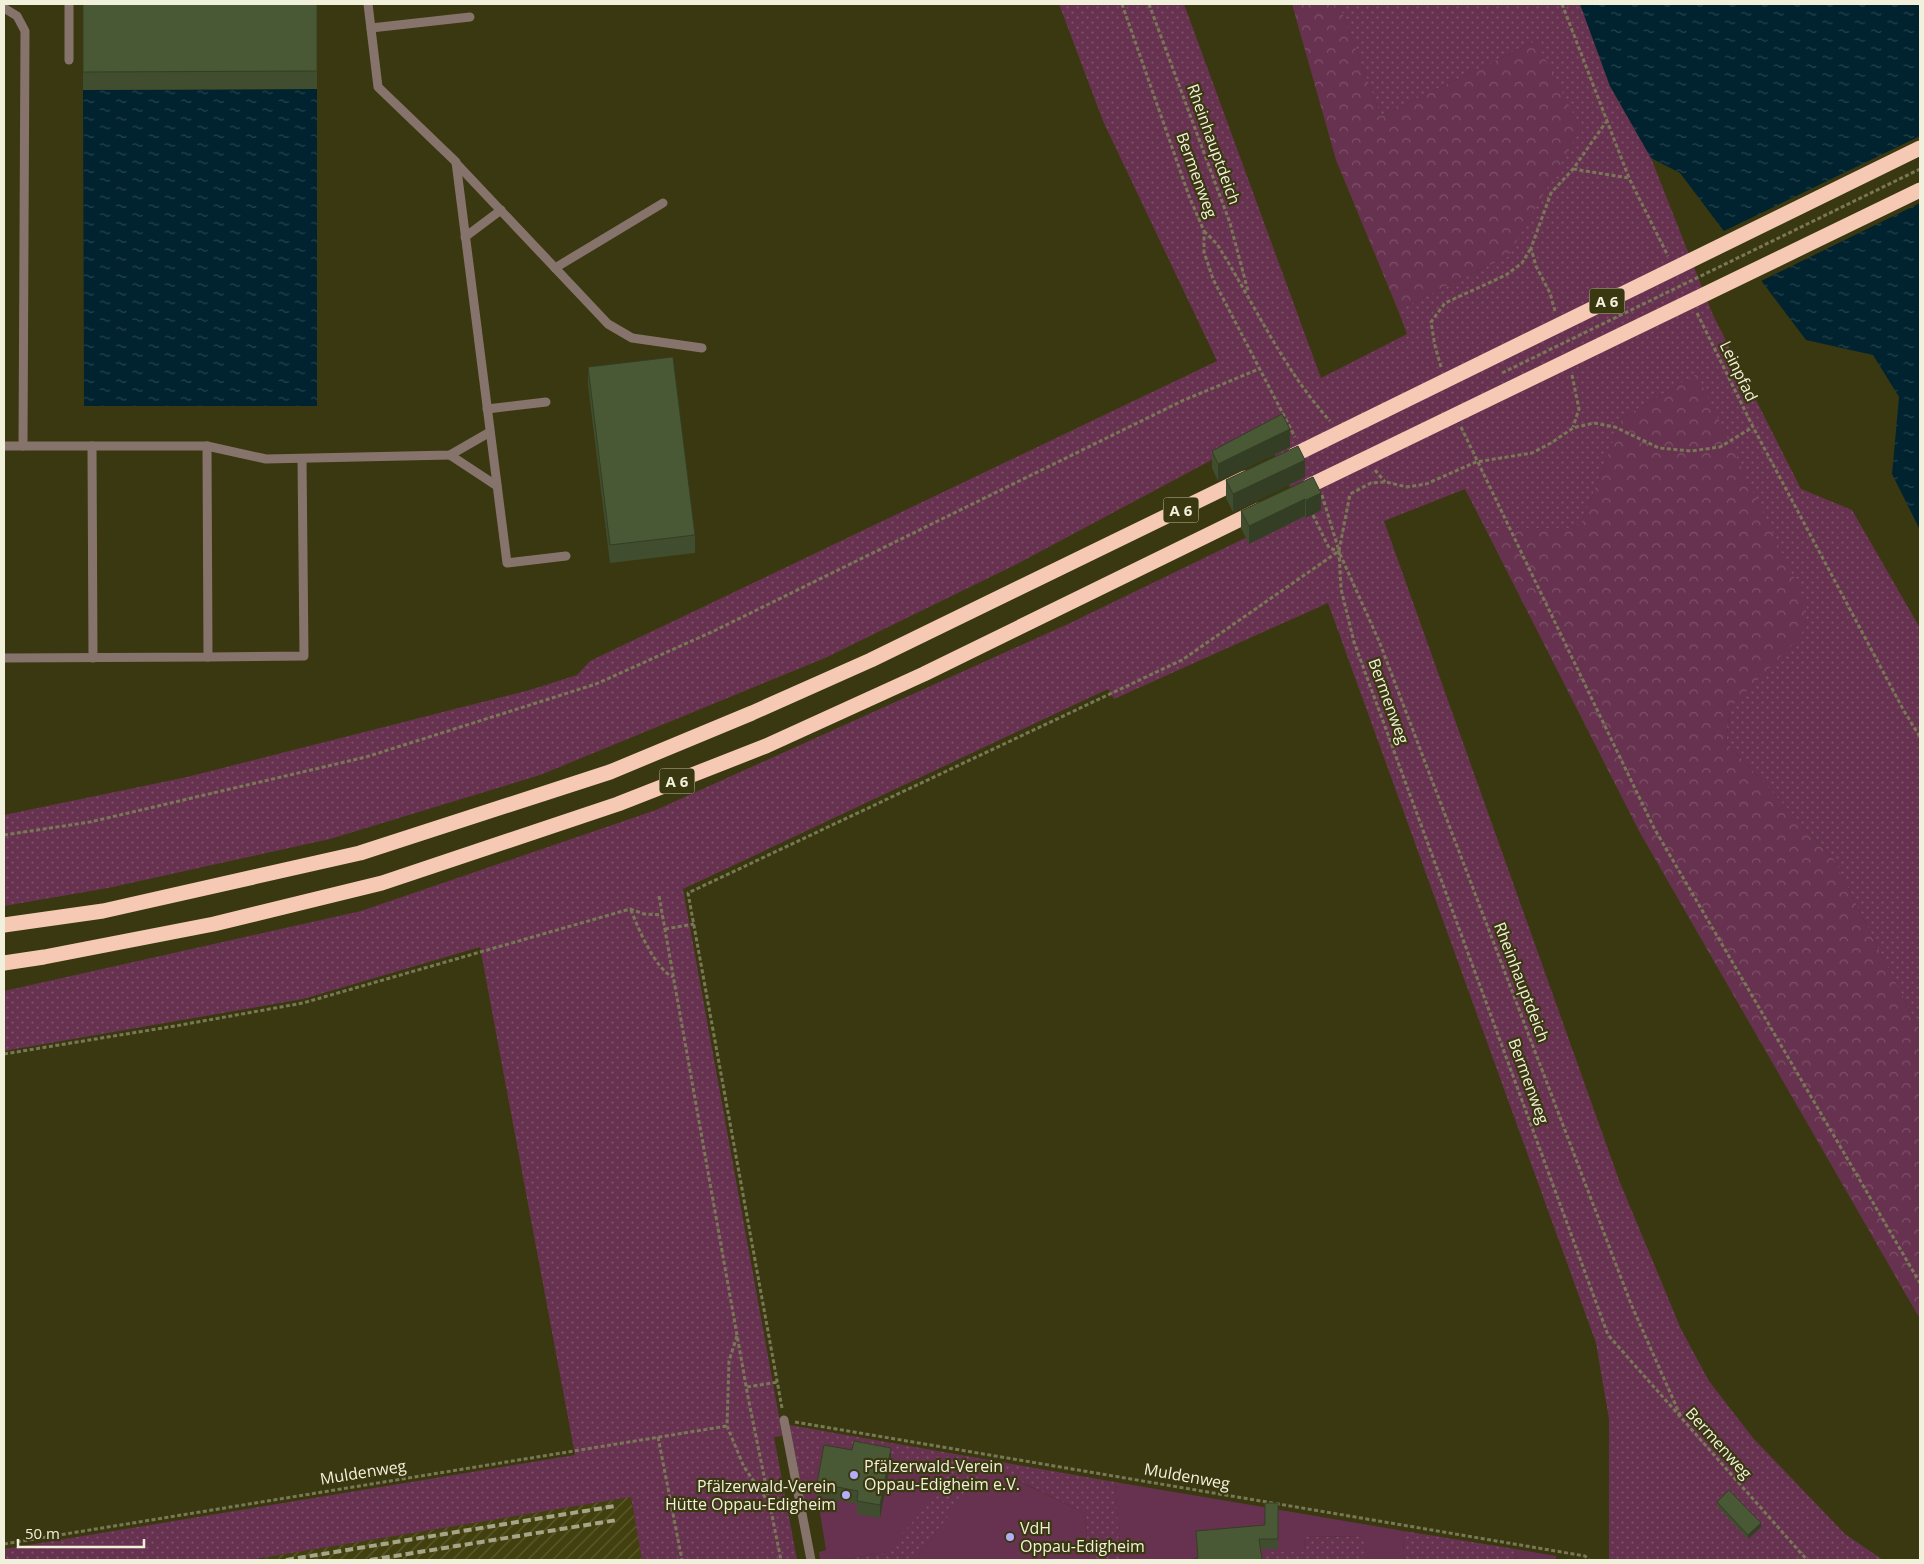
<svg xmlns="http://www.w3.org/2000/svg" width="1924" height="1564" viewBox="0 0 1924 1564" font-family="'Open Sans',sans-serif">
<defs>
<pattern id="industrial-furrows" width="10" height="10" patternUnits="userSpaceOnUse" patternTransform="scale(1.25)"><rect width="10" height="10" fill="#42400e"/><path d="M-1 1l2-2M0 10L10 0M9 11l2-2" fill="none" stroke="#5e5c30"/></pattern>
<pattern id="grass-dots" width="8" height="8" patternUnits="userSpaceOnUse" patternTransform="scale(1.25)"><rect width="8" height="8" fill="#67324f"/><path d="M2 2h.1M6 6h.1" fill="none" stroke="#7d5068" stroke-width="1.8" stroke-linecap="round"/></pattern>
<pattern id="forest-crowns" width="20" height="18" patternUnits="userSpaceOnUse" patternTransform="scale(1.25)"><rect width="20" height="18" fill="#67324f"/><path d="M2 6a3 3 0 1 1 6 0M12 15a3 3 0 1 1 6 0" fill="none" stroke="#7d5068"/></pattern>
<pattern id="water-ripples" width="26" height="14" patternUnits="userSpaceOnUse" patternTransform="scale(1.25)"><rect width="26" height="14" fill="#01232f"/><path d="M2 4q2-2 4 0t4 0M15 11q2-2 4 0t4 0" fill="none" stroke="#26434d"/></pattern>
</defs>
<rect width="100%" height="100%" fill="#3a3810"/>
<!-- industrial -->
<polygon fill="url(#industrial-furrows)" points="631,1497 642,1560 249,1560"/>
<!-- grass -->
<g fill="url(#grass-dots)">
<polygon points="1059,4 1184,4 1321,378 1407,334 1398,310 1508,256 1536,41 1381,116 1339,4 1580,4 1610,86 1651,158 1713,315 1801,489 1852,510 1920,628 1920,1031 1833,858 1726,742 1730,708 1801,635 1697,374 1622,418 1582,522 1571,528 1485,528 1465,489 1384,521 1619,1180 1681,1329 1709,1381 1753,1438 1845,1534 1883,1560 1609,1560 1609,1419 1596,1343 1328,603 1114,699 1108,689 683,889 780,1422 782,1436 774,1437 797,1560 642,1560 631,1497 249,1560 4,1560 4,1549 575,1455 480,947 303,999 4,1051 4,991 361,911 656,810 1068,624 1301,511 1264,432 1017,564 825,658 540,775 330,839 108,888 4,906 4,815 187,777 530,690 577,675 590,661 1217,361 1103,121"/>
<polygon points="789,1425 1115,1482 1121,1560 1089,1560 1085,1513 988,1466 915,1560 841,1560 887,1552 822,1443 815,1476 800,1478"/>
<polygon points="1404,1531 1515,1549 1516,1560 1403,1560"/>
<polygon points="1364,1536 1364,1560 1264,1560 1264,1552 1304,1552 1305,1537"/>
</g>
<!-- forest -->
<g fill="url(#forest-crowns)">
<polygon points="1292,4 1339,4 1381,116 1536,41 1581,129 1508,256 1398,310 1336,160"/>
<polygon points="1697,374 1807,605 1802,635 1730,708 1726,742 1833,858 1920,1031 1920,1319 1639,831 1485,528 1571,528 1582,522 1622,418"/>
</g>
<!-- garden -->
<g fill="#67324f">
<polygon points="822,1442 940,1465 932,1499 887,1552 841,1560 820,1560 819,1552 826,1550 818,1501 804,1504 800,1478 815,1475"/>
<polygon points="987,1466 1085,1513 1089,1560 915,1560"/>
<polygon points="1115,1482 1404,1531 1403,1560 1364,1560 1364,1536 1305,1537 1304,1552 1264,1552 1264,1560 1121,1560"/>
<polygon points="1515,1549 1556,1556 1556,1560 1516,1560"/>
</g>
<!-- water -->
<g fill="url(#water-ripples)">
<polygon points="1580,4 1920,4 1920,530 1892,474 1899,397 1873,355 1806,340 1680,173 1651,158 1610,86"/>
<polygon points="317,89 317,406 84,406 83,90"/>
</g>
<!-- pier -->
<polygon fill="#3a3810" points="1920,136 1920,203 1759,282 1722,232"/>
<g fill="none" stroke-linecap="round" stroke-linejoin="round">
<!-- path -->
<g stroke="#797856" stroke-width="3" stroke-dasharray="4 2.5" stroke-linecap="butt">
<polyline points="1122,4 1189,196 1204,231 1204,252 1213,279 1295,437"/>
<polyline points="1149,4 1230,223 1248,291"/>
<polyline points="1562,4 1629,178 1668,256"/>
<polyline points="1573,169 1629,178"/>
<path d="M1204 231 1217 244C1254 303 1283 369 1330 421"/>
<polyline points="1555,311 1550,293 1536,266 1531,248 1551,193 1573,169 1606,122"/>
<polyline points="1697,313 1753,427 1904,711 1920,737"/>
<polyline points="1441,367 1435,346 1431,322 1445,303 1506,275 1522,263 1531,248"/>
<polyline points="1572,375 1579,409 1573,427"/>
<polyline points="1461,427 1654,828 1920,1283"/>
<polyline points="1375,470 1385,482"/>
<polyline points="1322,495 1339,551 1341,589 1354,642 1608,1335 1807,1560"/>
<polyline points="1313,515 1329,548 1338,551"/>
<polyline points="1340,554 1379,641 1631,1304 1681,1417"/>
<polyline points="4,835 90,822 366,757 596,684 716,630 1184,400 1259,369"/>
<polyline points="659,896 748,1397 781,1560"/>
<path d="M631 910C638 928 655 969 673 977"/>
<polyline points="665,929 694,924"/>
<polyline points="4,1054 175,1026 303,1003 630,909 644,914 662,915"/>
<polyline points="737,1336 729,1361 727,1426 744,1467 767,1500"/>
<polyline points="747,1387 778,1382"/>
<polyline points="782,1408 688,893 1182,660 1339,551 1350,494 1371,483 1386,482 1407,487 1426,484 1476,462 1532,453 1551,443 1573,428 1594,423 1615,427 1659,448 1691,451 1720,447 1753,427"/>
<polyline points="795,1422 1585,1556 1589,1560"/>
<polyline points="658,1437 682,1560"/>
<polyline points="4,1544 727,1426"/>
</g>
<!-- service -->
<g stroke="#86746c" stroke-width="9">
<polyline points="69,4 69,60"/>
<polyline points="368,4 378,87 456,162 507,563 566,556"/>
<polyline points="4,8 17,16 25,31 23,446"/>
<polyline points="371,28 470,17"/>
<polyline points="456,163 608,324 632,338 702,348"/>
<polyline points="465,237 501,210"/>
<polyline points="555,268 663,203"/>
<polyline points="487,409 546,402"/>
<polyline points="4,446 207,446 266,459 450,455 490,432"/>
<polyline points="92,446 93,658"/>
<polyline points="450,455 497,486"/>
<polyline points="208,657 304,656 302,459"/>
<polyline points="4,658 208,657 207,446"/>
<polyline points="784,1420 811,1560"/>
</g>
<!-- motorway -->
<g stroke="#f5c9b4" stroke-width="15">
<polyline points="4,925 103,911 360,853 610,772 752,713 871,660 1245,478"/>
<polyline points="4,963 44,957 214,924 382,883 618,804 766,746 924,674 1259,510"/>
</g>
<!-- rail -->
<g stroke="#a6a588" stroke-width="4" stroke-dasharray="8 4" stroke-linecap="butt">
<polyline points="286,1560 615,1506"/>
<polyline points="370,1560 617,1520"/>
</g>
<!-- path-bridge -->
<polyline stroke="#797856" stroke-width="3" stroke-dasharray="4 2.5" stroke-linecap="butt" points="1502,373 1920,169"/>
<!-- motorway-bridge -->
<g stroke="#f5c9b4" stroke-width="15">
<polyline points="1294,455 1920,148"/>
<polyline points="1309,486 1920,190"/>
</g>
</g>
<!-- wall -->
<g fill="#404d2e">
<polygon points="83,4 317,4 317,89 83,90"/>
<polygon points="588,367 695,535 695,553 610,563 588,385"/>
<polygon points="1290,447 1218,481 1212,468 1212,451"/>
<polygon points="1305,477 1233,512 1226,498 1226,480"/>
<polygon points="1313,477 1321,510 1306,518 1305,516 1249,544 1241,528 1241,511"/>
<polygon points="891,1461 880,1518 857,1514 857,1504 817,1496 817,1483"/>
<polygon points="1717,1502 1761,1527 1748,1539 1717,1506"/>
<polygon points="1278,1503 1278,1549 1260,1549 1197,1558 1196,1531 1265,1525"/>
</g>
<!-- shaded-wall -->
<g fill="#343e25">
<polygon points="1290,429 1290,447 1218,481 1218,464"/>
<polygon points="1305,460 1305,477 1233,512 1233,494"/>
<polygon points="1321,493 1321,510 1306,518 1306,500"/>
<polygon points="1305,499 1305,516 1249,544 1249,526"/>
<polygon points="891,1448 891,1461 880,1518 880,1505"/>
<polygon points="1761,1523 1761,1527 1748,1539 1748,1535"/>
</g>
<!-- building -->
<g fill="#4a5935" stroke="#343e25">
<polygon points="83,4 317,4 317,71 83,72"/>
<polygon points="673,357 695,535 610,545 588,367"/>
<polygon points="1282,414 1290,429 1218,464 1212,451"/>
<polygon points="1298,446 1305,460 1233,494 1226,480"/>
<polygon points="1313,477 1321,493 1306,500 1305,499 1249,526 1241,511"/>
<polygon points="854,1441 891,1448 880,1505 857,1501 858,1491 817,1483 824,1445 852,1450"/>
<polygon points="1729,1490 1761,1523 1748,1535 1717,1502"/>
<polygon points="1265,1503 1278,1503 1278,1539 1259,1539 1262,1560 1188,1560 1198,1558 1196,1531 1265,1525"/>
</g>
<!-- markers -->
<g fill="#b3adf9" stroke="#3a3810" stroke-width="2">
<circle cx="854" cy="1475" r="5"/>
<circle cx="846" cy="1495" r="5"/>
<circle cx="1010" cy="1537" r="5"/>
</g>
<g text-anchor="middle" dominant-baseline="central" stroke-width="4.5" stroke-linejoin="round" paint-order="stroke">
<!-- shield labels -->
<g fill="#3a3810" stroke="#baba9e" stroke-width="1">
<rect x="1589.5" y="288.5" width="35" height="25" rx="4"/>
<rect x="1163.5" y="497.5" width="35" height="25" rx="4"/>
<rect x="659.5" y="768.5" width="35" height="25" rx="4"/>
</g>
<g font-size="15" font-weight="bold" fill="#f1f1db">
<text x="1607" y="301">A 6</text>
<text x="1181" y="510">A 6</text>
<text x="677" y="781">A 6</text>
</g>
<!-- street labels -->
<g font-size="16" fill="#f1f1db" stroke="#3a3810">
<text transform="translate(1214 144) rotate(70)">Rheinhauptdeich</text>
<text transform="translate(1197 175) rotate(70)">Bermenweg</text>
<text transform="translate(1739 371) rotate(64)">Leinpfad</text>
<text transform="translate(1389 701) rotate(70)">Bermenweg</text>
<text transform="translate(1522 982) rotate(69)">Rheinhauptdeich</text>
<text transform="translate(1529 1081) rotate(70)">Bermenweg</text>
<text transform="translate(1719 1443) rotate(48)">Bermenweg</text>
<text transform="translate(363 1472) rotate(-9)">Muldenweg</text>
<text transform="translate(1187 1476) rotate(10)">Muldenweg</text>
</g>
<!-- poi labels -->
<g font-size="16" fill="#f1f1db" stroke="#3a3810" text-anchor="start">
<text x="864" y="1466">Pfälzerwald-Verein<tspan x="864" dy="18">Oppau-Edigheim e.V.</tspan></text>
<text x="836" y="1486" text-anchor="end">Pfälzerwald-Verein<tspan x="836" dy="18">Hütte Oppau-Edigheim</tspan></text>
<text x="1020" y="1528">VdH<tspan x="1020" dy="18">Oppau-Edigheim</tspan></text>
</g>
</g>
<!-- border -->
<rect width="1924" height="1564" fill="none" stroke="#f1f1db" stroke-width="10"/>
<!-- scale -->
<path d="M18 1539v8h126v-8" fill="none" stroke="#f1f1db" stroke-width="2.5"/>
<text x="25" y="1539" font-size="15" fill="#f1f1db" stroke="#3a3810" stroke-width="4" paint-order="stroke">50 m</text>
</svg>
